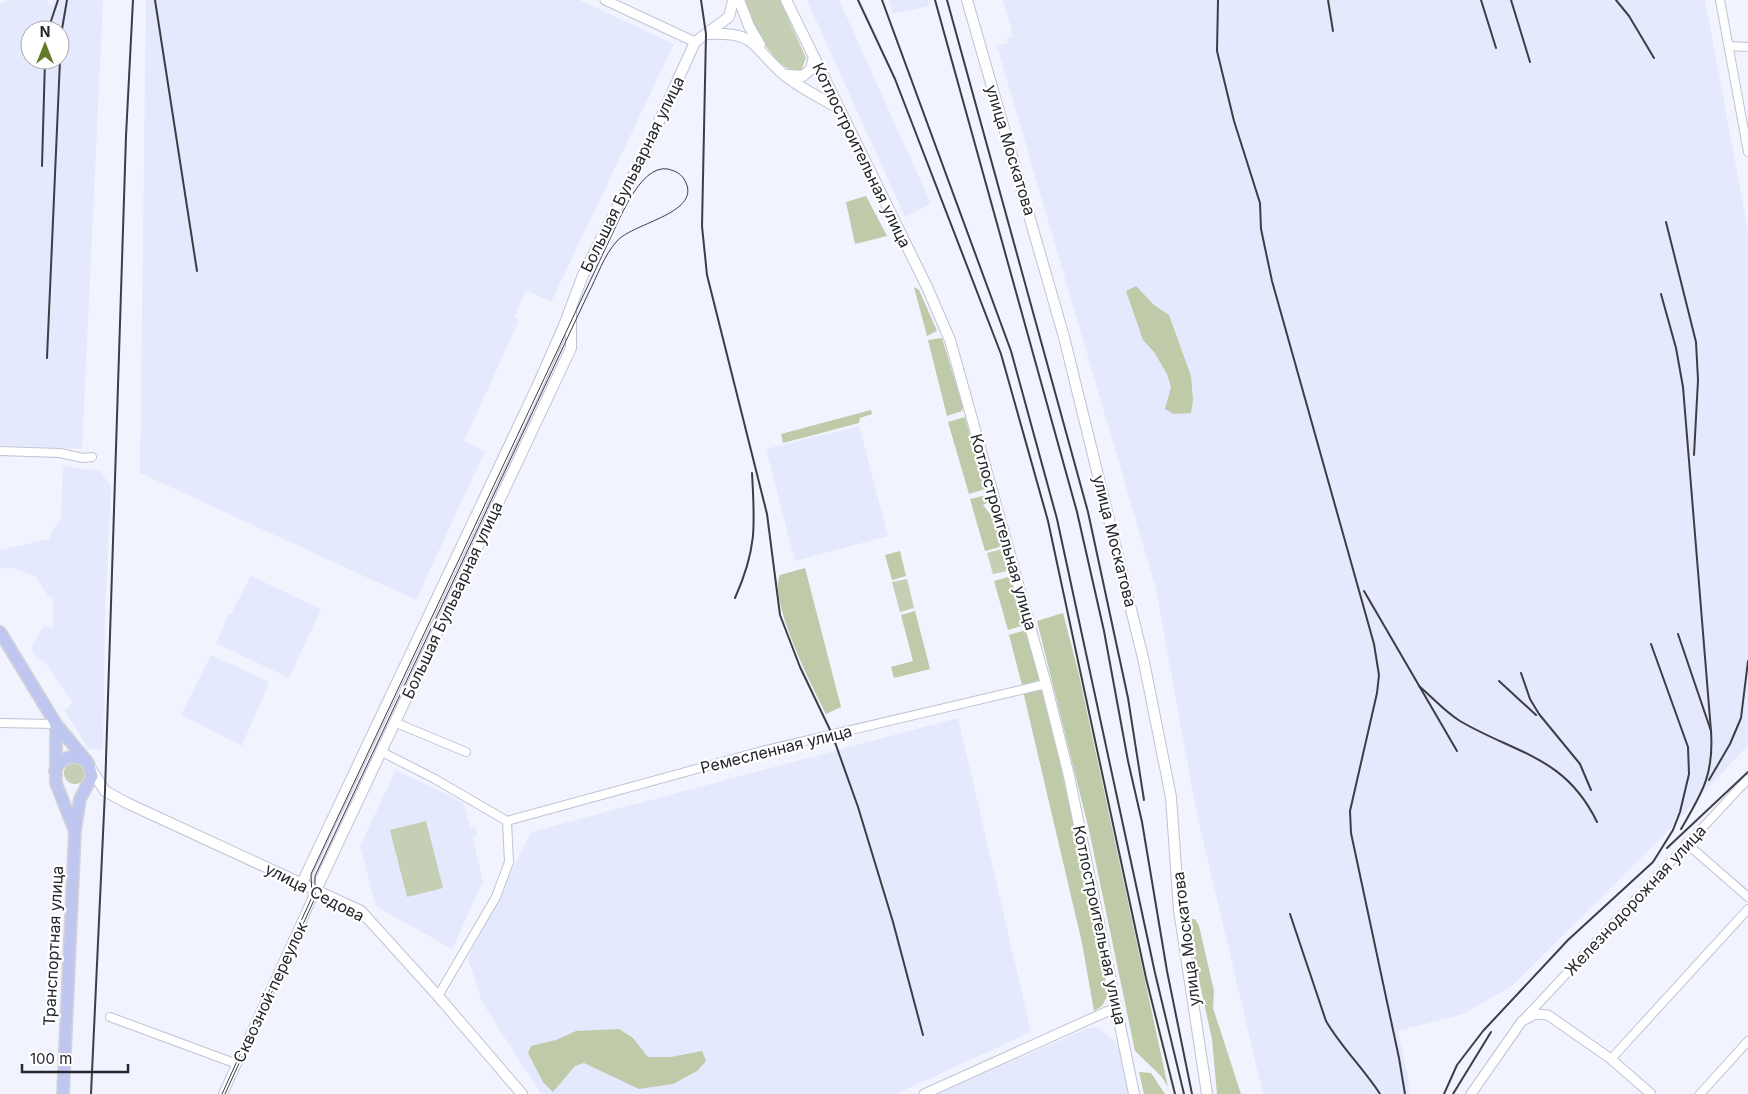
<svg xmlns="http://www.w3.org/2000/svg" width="1748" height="1094" viewBox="0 0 1748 1094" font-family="Inter,sans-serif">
<rect width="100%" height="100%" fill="#f1f3fe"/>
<!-- built -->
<g fill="#e5e9fd" fill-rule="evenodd">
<path d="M8 0H46L51 6 54 0H103L82 449 0 445V5ZM30 30H60V60H30Z"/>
<polygon points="146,0 579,0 674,44 551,302 526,290 514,318 519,320 464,441 485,451 416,600 140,473"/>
<polygon points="807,0 839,0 931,204 905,217"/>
<polygon points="889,0 928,0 929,6 893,14"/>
<polygon points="1003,0 1705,0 1748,231 1748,745 1673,826 1513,985 1463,1014 1398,1031 1408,1076 1409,1094 1263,1094 1196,810 1156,589 997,46 1007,43 1007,38 1013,36"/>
<polygon points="859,426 888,536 795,561 766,449"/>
<polygon points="63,466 100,471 111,487 105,613 103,749 89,749 64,710 73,703 45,662 37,658 31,648 44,626 53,628 53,597 49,597 35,576 10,567 0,569 0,550 50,539 51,532 61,519"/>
<polygon points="251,576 321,609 289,678 216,643 229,614 231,614"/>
<polygon points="211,655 269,682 242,746 181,715"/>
<polygon points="958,718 1031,1032 896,1094 541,1094 482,1002 468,958 531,832"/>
<polygon points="396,770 463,802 471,829 475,827 477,836 473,838 483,882 452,949 376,906 360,846"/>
<polygon points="1097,1027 1116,1042 1119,1047 1129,1094 936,1094 1089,1028"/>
</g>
<!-- green -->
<g fill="#c5cfb3">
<path d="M745 0H780L806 58 801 71C775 75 751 22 745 0Z"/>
<polygon points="1002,549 1008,571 993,574 987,553"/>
<polygon points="907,579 914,608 900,612 892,582"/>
<circle cx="75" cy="773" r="11"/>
<polygon points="426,821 443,888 407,897 390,830"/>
</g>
<!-- forest -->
<g fill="#becaa8">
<polygon points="866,196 887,236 855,244 846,202"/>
<polygon points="1136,286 1154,305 1169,315 1191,376 1193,401 1191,413 1174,414 1165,409 1171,387 1167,374 1154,352 1143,340 1126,291"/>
<polygon points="914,287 919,290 937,331 927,336"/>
<polygon points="942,338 963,407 962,411 947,416 928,340"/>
<polygon points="871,410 872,414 860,418 859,423 783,443 781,434"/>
<polygon points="965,417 985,489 969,494 948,422"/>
<polygon points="983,496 987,497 988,502 983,505 996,522 1003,546 985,551 970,499"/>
<polygon points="900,551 906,576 892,580 885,555"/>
<path d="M805 568 841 707 826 714C813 689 768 600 780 575Z"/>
<polygon points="1012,576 1025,625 1008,630 994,581"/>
<polygon points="915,611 930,669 894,678 891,667 913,661 901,615"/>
<polygon points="1063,613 1079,675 1168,1087 1161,1076 1135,1051 1089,830 1037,621"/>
<polygon points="1026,630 1041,680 1022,685 1009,635"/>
<polygon points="1043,686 1110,991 1102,1006 1094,1011 1082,943 1023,691"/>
<polygon points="1192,919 1195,919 1199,926 1214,991 1213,1008 1241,1094 1217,1094 1212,1039 1188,930 1188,924"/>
<polygon points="619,1029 633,1038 648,1057 671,1057 702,1051 706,1061 697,1071 673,1084 639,1089 584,1063 575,1066 553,1092 543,1082 528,1053 531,1046 556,1040 576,1031"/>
<polygon points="1139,1072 1151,1073 1165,1094 1144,1094"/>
</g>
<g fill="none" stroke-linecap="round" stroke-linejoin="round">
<!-- minor casing -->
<g stroke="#bfc3d4" stroke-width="10">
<g id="minor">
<polyline points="1720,0 1748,152"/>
<polyline points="1729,46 1748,47"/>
<polyline points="0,451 60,453 83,458 92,457"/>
<polyline points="394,722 466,752"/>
<polyline points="0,723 56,724"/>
<polyline points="380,751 435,779 507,821 509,862 496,897 438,996"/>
<polyline points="507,821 762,751 1046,684"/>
<polyline points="1686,843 1748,897"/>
<polyline points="110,1017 237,1064"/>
<polyline points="1524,1019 1748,779"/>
<polyline points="1611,1059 1748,909"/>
<polyline points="223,1094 316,890"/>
<polyline points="1700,1094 1748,1041"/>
</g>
</g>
<!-- tertiary casing -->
<g stroke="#bfc3d4" stroke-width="11">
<g id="tertiary">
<polyline points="605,0 695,42"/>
<polyline points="924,1094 1117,1007"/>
<polyline points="1471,1094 1522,1021 1536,1014 1548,1015 1611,1059 1651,1094"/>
</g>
</g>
<!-- secondary casing -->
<g stroke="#bfc3d4" stroke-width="12">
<g id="secondary">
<polyline points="739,0 749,26 760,45"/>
<polyline points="786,0 927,287 950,340 1046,684 1069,776 1134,1094"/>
<polyline points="967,0 1064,337 1144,662 1171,797 1179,910 1207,1094"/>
<path d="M706 34C756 32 749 43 781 72 797 87 820 97 838 108"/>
<polyline points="788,75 803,76 811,69 814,57"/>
<polyline points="91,769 105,791 127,803 361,911 438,996 522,1094"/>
<polyline points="302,883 536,389 563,328 583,275 648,146 695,42 729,17 733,0"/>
<polyline points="316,890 571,348 571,312"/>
</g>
</g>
<!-- primary casing -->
<g stroke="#d4d4d5" stroke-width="14">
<g id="primary">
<polyline points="0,632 56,724 88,763 92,776 80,799 75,830 63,1094"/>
<polyline points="56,724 56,783 74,829"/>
<path d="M55 771C60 757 74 753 86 761"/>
</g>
</g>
<!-- minor -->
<use href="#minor" stroke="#fff" stroke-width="8"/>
<!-- tertiary -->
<use href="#tertiary" stroke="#fff" stroke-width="9"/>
<!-- secondary -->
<use href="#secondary" stroke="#fff" stroke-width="10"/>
<!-- primary -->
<use href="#primary" stroke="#bfc7f1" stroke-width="11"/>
<!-- tram -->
<path stroke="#3c3d45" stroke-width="1" d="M222 1094 312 897 311 874 607 245C618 224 639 164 668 169 675 171 680 173 684 179 705 213 634 222 617 241 604 255 597 277 588 294L315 876V898L225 1094"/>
<!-- rail -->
<g stroke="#3c3d45" stroke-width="2">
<polyline points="155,0 197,271"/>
<polyline points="701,0 706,34 702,226 707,275 767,514 780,615 800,667 832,734 858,807 893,922 923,1035"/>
<polyline points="858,0 895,79 1001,354 1048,521 1146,978 1175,1094"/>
<polyline points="882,0 1011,351 1057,519 1155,973 1184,1094"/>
<polyline points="935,0 1077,512 1104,631 1128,761 1142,822 1167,971 1192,1094"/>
<polyline points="947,0 1088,512 1128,698 1144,800"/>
<polyline points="1218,0 1217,51 1234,121 1260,203 1261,229 1272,281 1374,644 1379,675 1377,693 1350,811 1351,833 1399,1058 1405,1094"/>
<polyline points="1328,0 1333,31"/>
<polyline points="1481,0 1496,48"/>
<polyline points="1511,0 1530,62"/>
<polyline points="1616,0 1629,16 1654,58"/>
<polyline points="48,30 58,0"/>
<polyline points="60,59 61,35 67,0"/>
<polyline points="42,166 45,60"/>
<polyline points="1666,222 1696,342 1698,380 1694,455"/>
<polyline points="1661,294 1676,348 1683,387 1711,731"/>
<polyline points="47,358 60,60"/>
<polyline points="1364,591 1457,751"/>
<path d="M735 598C757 549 755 525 752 473"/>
<path d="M1678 634 1711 731C1714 775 1702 793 1681 829"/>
<polyline points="1521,673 1530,699 1539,714 1580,764 1591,790"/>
<polyline points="1499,681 1536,715"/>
<path d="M1419 686C1432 697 1445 712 1460 721 1516 754 1565 756 1597 822"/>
<polyline points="1709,780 1730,744 1741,718 1748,661"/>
<polyline points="1667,848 1748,772"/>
<path d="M1290 914 1326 1021C1341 1047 1364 1069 1380 1094"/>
<polyline points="91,1094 105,791 126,136 133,0"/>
<polyline points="1444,1094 1457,1065 1483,1031 1568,940 1653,862 1673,830 1680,812 1689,774 1688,747 1651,644"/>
<polyline points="1453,1094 1491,1032"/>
</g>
</g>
<g text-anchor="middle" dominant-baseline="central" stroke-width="4.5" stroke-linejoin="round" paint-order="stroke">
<!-- street labels -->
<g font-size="16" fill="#26272e" stroke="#fff">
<text transform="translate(1011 150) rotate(73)">улица Москатова</text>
<text transform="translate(862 155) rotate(64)">Котлостроительная улица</text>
<text transform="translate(632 174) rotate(-64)">Большая Бульварная улица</text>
<text transform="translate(1004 532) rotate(74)">Котлостроительная улица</text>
<text transform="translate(1115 541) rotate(76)">улица Москатова</text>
<text transform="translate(452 600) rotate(-65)">Большая Бульварная улица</text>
<text transform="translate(776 749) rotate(-14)">Ремесленная улица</text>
<text transform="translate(315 892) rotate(27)">улица Седова</text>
<text transform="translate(1635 900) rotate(-47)">Железнодорожная улица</text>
<text transform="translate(1100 925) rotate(78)">Котлостроительная улица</text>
<text transform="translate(1186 939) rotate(-97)">улица Москатова</text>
<text transform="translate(53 946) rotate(-87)">Транспортная улица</text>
<text transform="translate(270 992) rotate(-65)">Сквозной переулок</text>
</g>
</g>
<!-- north arrow -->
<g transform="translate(45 45)"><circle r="24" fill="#ffffff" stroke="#a8a9ab"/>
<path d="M0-4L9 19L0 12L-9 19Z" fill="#637a2b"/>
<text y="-8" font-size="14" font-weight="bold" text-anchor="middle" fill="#26272e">N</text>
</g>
<!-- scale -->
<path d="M22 1064v8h106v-8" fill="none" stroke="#26272e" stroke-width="2.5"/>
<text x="30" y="1064" font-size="15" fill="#26272e" stroke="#ffffff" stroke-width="4" paint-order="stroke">100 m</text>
</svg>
